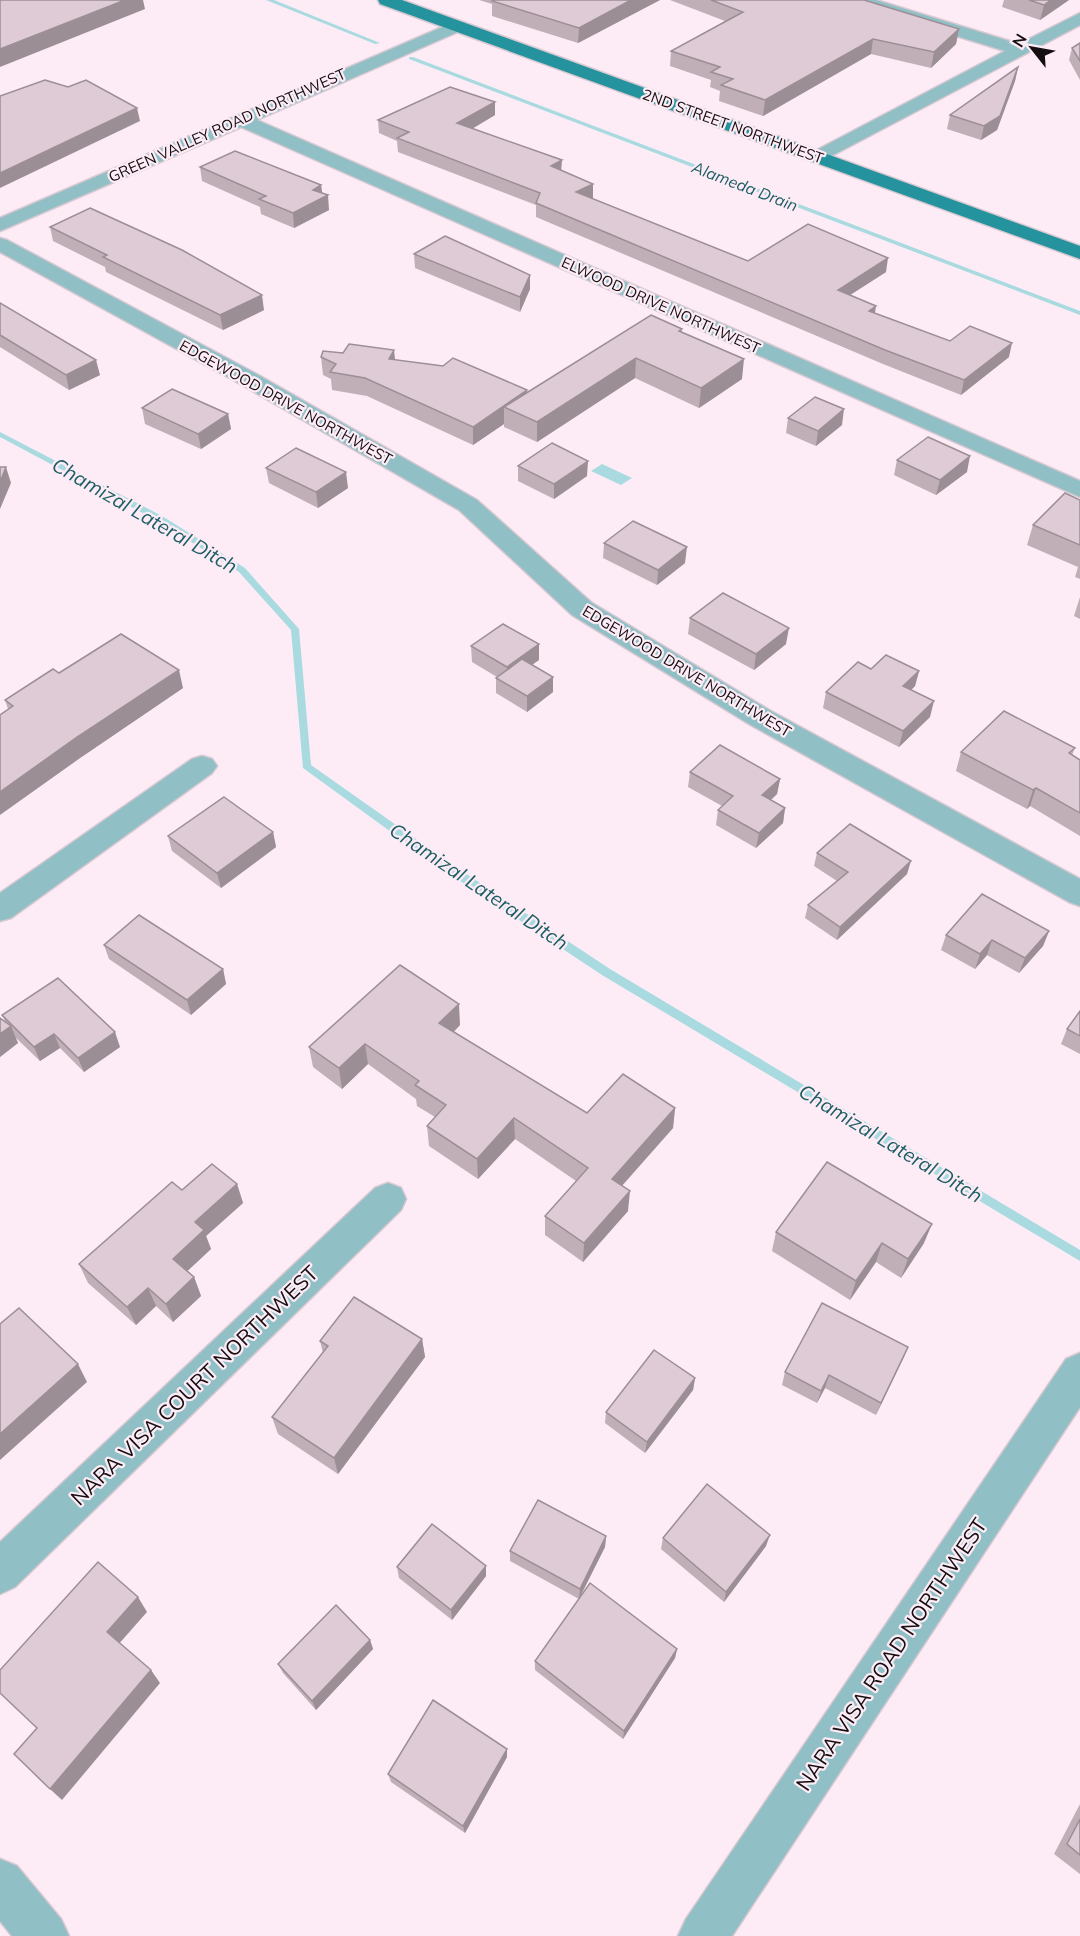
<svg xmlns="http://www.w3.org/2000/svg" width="1080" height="1936" viewBox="0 0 1080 1936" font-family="Mulish,sans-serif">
<rect width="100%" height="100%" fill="#fdecf5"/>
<!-- water -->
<polygon fill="#a9dae0" points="602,464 632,478 621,485 591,471"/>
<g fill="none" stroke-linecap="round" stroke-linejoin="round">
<!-- stream -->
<g fill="#a9dae0" fill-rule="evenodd">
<polygon points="266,0 274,0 380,43 375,44"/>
<polygon points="409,57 413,57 1080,311 1080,315 409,59"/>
<polygon points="0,432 162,516 245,568 299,629 311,765 450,863 610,969 1080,1250 1080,1261 602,975 442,869 303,768 291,630 239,572 156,520 0,437"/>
</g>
<!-- street casing -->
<g stroke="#d8c8d1" stroke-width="3">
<g id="street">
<polygon points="851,0 876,0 1019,44 1080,13 1080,25 820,162 813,160 810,156 813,152 1005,51 853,4"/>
<polygon points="454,22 460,23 463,27 460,31 257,120 1080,481 1080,497 241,127 0,231 0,218"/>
<polygon points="0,238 7,240 260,376 477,500 592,603 769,710 1080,879 1080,906 1069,902 749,724 572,615 459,510 244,386 0,252"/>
<polygon points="202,756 212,759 217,766 212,773 11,918 0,921 0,893 192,759"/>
<polygon points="388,1183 401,1188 406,1199 401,1210 15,1587 0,1594 0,1542 375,1188"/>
<polygon points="1080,1353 1080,1407 732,1936 678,1936 686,1919 1066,1359"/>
<polygon points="0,1859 17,1866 61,1919 69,1936 12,1936 0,1921"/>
</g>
</g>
<!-- primary casing -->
<g stroke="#d8c8d1" stroke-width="3">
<polygon id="primary" points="378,0 402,0 1080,246 1080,259 380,4"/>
</g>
<!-- street -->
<use href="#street" fill="#90bfc5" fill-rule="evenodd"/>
<!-- primary -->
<use href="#primary" fill="#25939e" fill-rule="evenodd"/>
</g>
<!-- wall -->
<g fill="#c0afb7">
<polygon points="479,0 660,0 578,43 492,16 492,4"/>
<polygon points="670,0 864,0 959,29 956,44 931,68 871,54 763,116 719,101 720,91 710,87 711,80 670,66 671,51 725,21"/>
<polygon points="1004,0 1069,0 1040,20 1002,7"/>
<polygon points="1080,43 1080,80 1069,60 1072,48"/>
<polygon points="1018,67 1015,81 997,130 981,140 947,129 950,115"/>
<polygon points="495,115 472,129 593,184 593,198 591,198 748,261 886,272 850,295 875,313 950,341 1009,357 961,395 883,364 536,217 536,205 398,152 397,141 379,133 378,120"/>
<polygon points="200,167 321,185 322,193 329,210 294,228 261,214 260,207 202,181"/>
<polygon points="50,227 264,310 223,330 106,272 105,267 53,241"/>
<polygon points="414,254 530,275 530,289 520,312 415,268"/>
<polygon points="0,303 100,375 69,390 0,347"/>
<polygon points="682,329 682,332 742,379 699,408 635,378 537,442 504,427 504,424 473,445 367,396 332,390 331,379 323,375 321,357 395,360 527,392"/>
<polygon points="142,408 228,414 231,429 201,449 145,424"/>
<polygon points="788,418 842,425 816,446 786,433"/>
<polygon points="897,460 967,472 936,495 894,475"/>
<polygon points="518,466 587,476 554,499 518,481"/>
<polygon points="266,468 348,488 318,508 269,483"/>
<polygon points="1080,500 1080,579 1075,577 1078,567 1027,545 1033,525"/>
<polygon points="604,543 685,563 657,585 603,558"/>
<polygon points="1080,597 1080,619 1074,616"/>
<polygon points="690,618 786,644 754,670 688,634"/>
<polygon points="539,644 539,660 532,664 553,677 553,692 527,712 496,693 496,678 497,677 472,662 471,646"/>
<polygon points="871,669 919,671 915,686 911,690 930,717 899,747 823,708 826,692"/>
<polygon points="59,673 183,688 83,756 8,709 5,700"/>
<polygon points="1075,748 1072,755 1080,760 1080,836 1030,806 1027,809 956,771 961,752"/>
<polygon points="690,772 780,779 777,794 771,800 785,808 783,823 756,848 716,825 718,810 722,806 688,787"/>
<polygon points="273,832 276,847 221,888 172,851 168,836"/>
<polygon points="817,853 907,874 837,940 805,918 808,905 837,881 814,866"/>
<polygon points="1049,931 1043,946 1019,973 987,955 975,969 941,950 946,935"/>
<polygon points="104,945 223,969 226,984 191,1015 109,959"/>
<polygon points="1080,1011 1080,1054 1061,1044 1067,1029"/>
<polygon points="2,1015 120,1047 84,1072 60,1048 40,1061 15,1037 18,1043 0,1057 0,1018 5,1021"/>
<polygon points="460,1025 454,1032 587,1113 675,1108 673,1128 622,1186 628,1211 583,1262 545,1235 545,1216 576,1181 515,1139 478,1179 429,1146 427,1126 435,1117 417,1106 416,1099 368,1064 342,1089 313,1067 309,1047"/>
<polygon points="237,1184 243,1203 206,1236 211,1249 187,1271 194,1277 201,1296 173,1322 156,1306 136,1325 88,1283 79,1264 182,1190"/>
<polygon points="776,1232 924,1243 901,1278 876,1262 850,1300 772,1251"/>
<polygon points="422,1339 425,1357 338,1474 278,1434 272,1417 323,1353 320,1341"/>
<polygon points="908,1347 876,1415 825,1388 817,1403 782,1385 785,1372"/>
<polygon points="695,1378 693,1390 645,1453 605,1423 606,1412"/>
<polygon points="606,1536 605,1547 580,1596 677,1649 675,1658 623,1739 535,1670 535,1661 579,1599 510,1561 510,1551"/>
<polygon points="663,1538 766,1546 724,1602 661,1549"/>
<polygon points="397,1567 486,1576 452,1620 399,1578"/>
<polygon points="370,1640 373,1649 316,1710 283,1673 278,1664"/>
<polygon points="507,1757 465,1833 391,1782 388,1774"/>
<polygon points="1080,1804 1080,1874 1054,1854"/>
</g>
<!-- shaded-wall -->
<g fill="#9c8e95">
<polygon points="125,0 143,0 145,9 0,67 0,49"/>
<polygon points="631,0 660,0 578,43 579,28"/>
<polygon points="1051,0 1069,0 1040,20 1044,5"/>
<polygon points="959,29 956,44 931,68 934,52"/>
<polygon points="873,39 871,54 763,116 765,100"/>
<polygon points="1018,67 1015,81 997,130 981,140 984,126"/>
<polygon points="495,102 495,115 458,137 457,123"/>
<polygon points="137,108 140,121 0,188 0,173"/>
<polygon points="562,160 561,173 551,166"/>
<polygon points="593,184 593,198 576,206 576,192"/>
<polygon points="321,185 323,198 328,195 329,210 294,228 293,213 313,190"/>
<polygon points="888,258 886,272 836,304 838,290"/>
<polygon points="530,275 530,289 520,312 520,297"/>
<polygon points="262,295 264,310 223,330 220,315"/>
<polygon points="876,306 874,320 869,311"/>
<polygon points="1012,343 1009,357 961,395 964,380"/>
<polygon points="394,350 396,368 389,359"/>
<polygon points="636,358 635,378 537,442 537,422"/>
<polygon points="744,359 742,379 699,408 701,388"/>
<polygon points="96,360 100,375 69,390 66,375"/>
<polygon points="527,390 527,408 504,407 504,424 473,445 473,427"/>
<polygon points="844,409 842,425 816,446 818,431"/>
<polygon points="228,414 231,429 201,449 198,434"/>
<polygon points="970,456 967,472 936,495 940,480"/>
<polygon points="588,461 587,476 554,499 554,484"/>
<polygon points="6,467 11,483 0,509 0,482"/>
<polygon points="346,472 348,488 318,508 316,492"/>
<polygon points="687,547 685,563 657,585 658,570"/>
<polygon points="789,628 786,644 754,670 756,654"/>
<polygon points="539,644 539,660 507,683 507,667"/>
<polygon points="179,670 183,688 83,756 0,815 0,792 77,737"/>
<polygon points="919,671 915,686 899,702 903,686"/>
<polygon points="553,677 553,692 527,712 527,696"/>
<polygon points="934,701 930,717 899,747 903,731"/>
<polygon points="780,779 777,794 760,810 762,795"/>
<polygon points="1036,788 1030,806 1027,809 1033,790"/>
<polygon points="785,808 783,823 756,848 759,833"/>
<polygon points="273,832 276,847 221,888 217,873"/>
<polygon points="911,861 907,874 837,940 840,927"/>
<polygon points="1049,931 1043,946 1019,973 1025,958"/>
<polygon points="992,940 987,955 975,969 980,954"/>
<polygon points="223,969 226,984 191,1015 187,1000"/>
<polygon points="459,1004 460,1025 441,1044 439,1023"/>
<polygon points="11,1026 18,1043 0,1057 0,1034"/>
<polygon points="115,1032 120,1047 84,1072 78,1058"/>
<polygon points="54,1034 60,1048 40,1061 34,1047"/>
<polygon points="365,1044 368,1064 342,1089 339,1068"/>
<polygon points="675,1108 673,1128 610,1199 612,1179"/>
<polygon points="514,1118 515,1139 478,1179 477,1159"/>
<polygon points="237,1184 243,1203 206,1236 211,1249 180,1278 173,1259 195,1222"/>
<polygon points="630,1191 628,1211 583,1262 584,1243"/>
<polygon points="932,1224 924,1243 901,1278 908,1259"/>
<polygon points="882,1243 876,1262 850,1300 856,1281"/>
<polygon points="194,1277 201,1296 173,1322 166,1304"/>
<polygon points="148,1288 156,1306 136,1325 127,1307"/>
<polygon points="422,1339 425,1357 338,1474 334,1458"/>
<polygon points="908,1347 903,1359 876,1415 881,1403"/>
<polygon points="78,1364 87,1382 0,1460 0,1434"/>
<polygon points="829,1375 825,1388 817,1403 821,1391"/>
<polygon points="695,1378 693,1390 645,1453 647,1442"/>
<polygon points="770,1535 766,1546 724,1602 726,1592"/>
<polygon points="606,1536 605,1547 579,1599 580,1589"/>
<polygon points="486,1566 486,1576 452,1620 451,1610"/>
<polygon points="138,1597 147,1612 117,1646 107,1632"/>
<polygon points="370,1640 373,1649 316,1710 312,1701"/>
<polygon points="677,1649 675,1658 623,1739 624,1731"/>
<polygon points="151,1670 160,1683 62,1800 50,1789"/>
<polygon points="507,1749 507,1757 465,1833 463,1826"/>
</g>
<!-- building -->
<g fill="#dfcbd5" stroke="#9c8e95" stroke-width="1.5">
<polygon points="0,0 125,0 0,49"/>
<polygon points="493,0 631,0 579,28 492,1"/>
<polygon points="711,0 864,0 959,29 934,52 873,39 765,100 721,85 733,79 711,72 720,67 671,51 743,12"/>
<polygon points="1029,0 1051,0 1044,5"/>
<polygon points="1080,43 1080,61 1072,48"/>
<polygon points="1018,67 1000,116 984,126 950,115"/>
<polygon points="45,80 68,87 86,80 137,108 0,173 0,96"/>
<polygon points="450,87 495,102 457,123 562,160 551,166 593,184 576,192 748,261 808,224 888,258 838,290 876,306 869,311 950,341 970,326 1012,343 964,380 885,350 536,203 540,193 397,138 409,132 378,120"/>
<polygon points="235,151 321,185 313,190 328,195 293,213 259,199 266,196 200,167"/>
<polygon points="90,208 182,250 262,295 220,315 103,257 107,255 50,227"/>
<polygon points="445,236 530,275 520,297 414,254"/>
<polygon points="0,303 96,360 66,375 0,335"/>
<polygon points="651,315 682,329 679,331 744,359 701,388 636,358 537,422 504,407"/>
<polygon points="349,344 394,350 389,359 443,366 453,358 527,390 473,427 365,378 330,372 336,364 321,357 323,351 343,353"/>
<polygon points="172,389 228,414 198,434 142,408"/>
<polygon points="815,397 844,409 818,431 788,418"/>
<polygon points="928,437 970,456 940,480 897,460"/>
<polygon points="552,443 588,461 554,484 518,466"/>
<polygon points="296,448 346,472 316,492 266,468"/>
<polygon points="0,467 6,467 0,482"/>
<polygon points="1065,493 1080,500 1080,545 1033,525"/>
<polygon points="633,521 687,547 658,570 604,543"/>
<polygon points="723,593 789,628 756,654 690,618"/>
<polygon points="503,624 539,644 507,667 471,646"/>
<polygon points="121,634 179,670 77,737 0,792 0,715 13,706 5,700 53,669 59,673"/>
<polygon points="886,655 919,671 903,686 934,701 903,731 826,692 858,662 871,669"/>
<polygon points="522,659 553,677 527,696 496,678"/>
<polygon points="1004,711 1075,748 1069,753 1080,760 1080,813 1036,788 1033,790 961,752"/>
<polygon points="720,745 780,779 762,795 785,808 759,833 718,810 733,796 690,772"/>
<polygon points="224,797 273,832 217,873 168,836"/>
<polygon points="850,824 911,861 840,927 808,905 848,872 817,853"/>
<polygon points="982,894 1049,931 1025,958 992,940 980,954 946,935"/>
<polygon points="139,915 223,969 187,1000 104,945"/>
<polygon points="400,965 459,1004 439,1023 587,1113 623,1074 675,1108 612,1179 630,1191 584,1243 545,1216 588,1168 514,1118 477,1159 427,1126 446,1105 415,1085 419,1081 365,1044 339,1068 309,1047"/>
<polygon points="58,978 115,1032 78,1058 54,1034 34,1047 2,1015"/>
<polygon points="1080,1011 1080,1036 1067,1029"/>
<polygon points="0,1018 11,1026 0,1034"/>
<polygon points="827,1162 932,1224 908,1259 882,1243 856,1281 776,1232"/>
<polygon points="212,1164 237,1184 195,1222 204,1230 173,1259 194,1277 166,1304 148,1288 127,1307 79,1264 172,1182 182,1190"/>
<polygon points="354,1297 422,1339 334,1458 272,1417 328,1346 320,1341"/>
<polygon points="822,1303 908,1347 881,1403 829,1375 821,1391 785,1372"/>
<polygon points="19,1308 78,1364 0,1434 0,1324"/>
<polygon points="654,1350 695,1378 647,1442 606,1412"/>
<polygon points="707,1484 770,1535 726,1592 663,1538"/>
<polygon points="538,1500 606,1536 580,1589 510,1551"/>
<polygon points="432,1524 486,1566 451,1610 397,1567"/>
<polygon points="98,1562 138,1597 107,1632 151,1670 50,1789 14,1754 37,1728 0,1693 0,1670"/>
<polygon points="590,1583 677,1649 624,1731 535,1661"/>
<polygon points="336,1605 370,1640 312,1701 278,1664"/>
<polygon points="433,1700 507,1749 463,1826 388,1774"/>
<polygon points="1080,1819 1080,1855 1067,1844"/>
</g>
<g text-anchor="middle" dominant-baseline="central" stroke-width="4.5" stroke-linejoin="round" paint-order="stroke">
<!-- far-street labels -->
<g font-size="15" fill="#140e11" stroke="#fdecf5">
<text transform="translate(227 125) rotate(-24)">GREEN VALLEY ROAD NORTHWEST</text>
<text transform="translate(733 126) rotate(20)">2ND STREET NORTHWEST</text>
<text transform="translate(661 305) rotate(24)">ELWOOD DRIVE NORTHWEST</text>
<text transform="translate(286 402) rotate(29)">EDGEWOOD DRIVE NORTHWEST</text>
<text transform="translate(687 671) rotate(31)">EDGEWOOD DRIVE NORTHWEST</text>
</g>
<!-- far-water labels -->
<g font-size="16" font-style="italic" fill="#1c5e65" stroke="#fdecf5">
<text transform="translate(745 186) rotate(21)">Alameda Drain</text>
</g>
<!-- water labels -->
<g font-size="20" font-style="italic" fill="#1c5e65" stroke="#fdecf5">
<text transform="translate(145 515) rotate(30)">Chamizal Lateral Ditch</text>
<text transform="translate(479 886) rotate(34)">Chamizal Lateral Ditch</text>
<text transform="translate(891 1143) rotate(31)">Chamizal Lateral Ditch</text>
</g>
<!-- near-street labels -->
<g font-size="21" fill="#140e11" stroke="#fdecf5">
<text transform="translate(194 1385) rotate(-44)">NARA VISA COURT NORTHWEST</text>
<text transform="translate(891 1654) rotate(-56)">NARA VISA ROAD NORTHWEST</text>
</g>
</g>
<!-- north arrow -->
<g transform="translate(1032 48) rotate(301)" stroke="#fdecf5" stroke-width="4.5" paint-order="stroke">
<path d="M0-4.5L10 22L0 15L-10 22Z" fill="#140e11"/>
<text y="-9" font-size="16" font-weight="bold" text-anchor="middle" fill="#140e11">N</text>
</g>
</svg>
